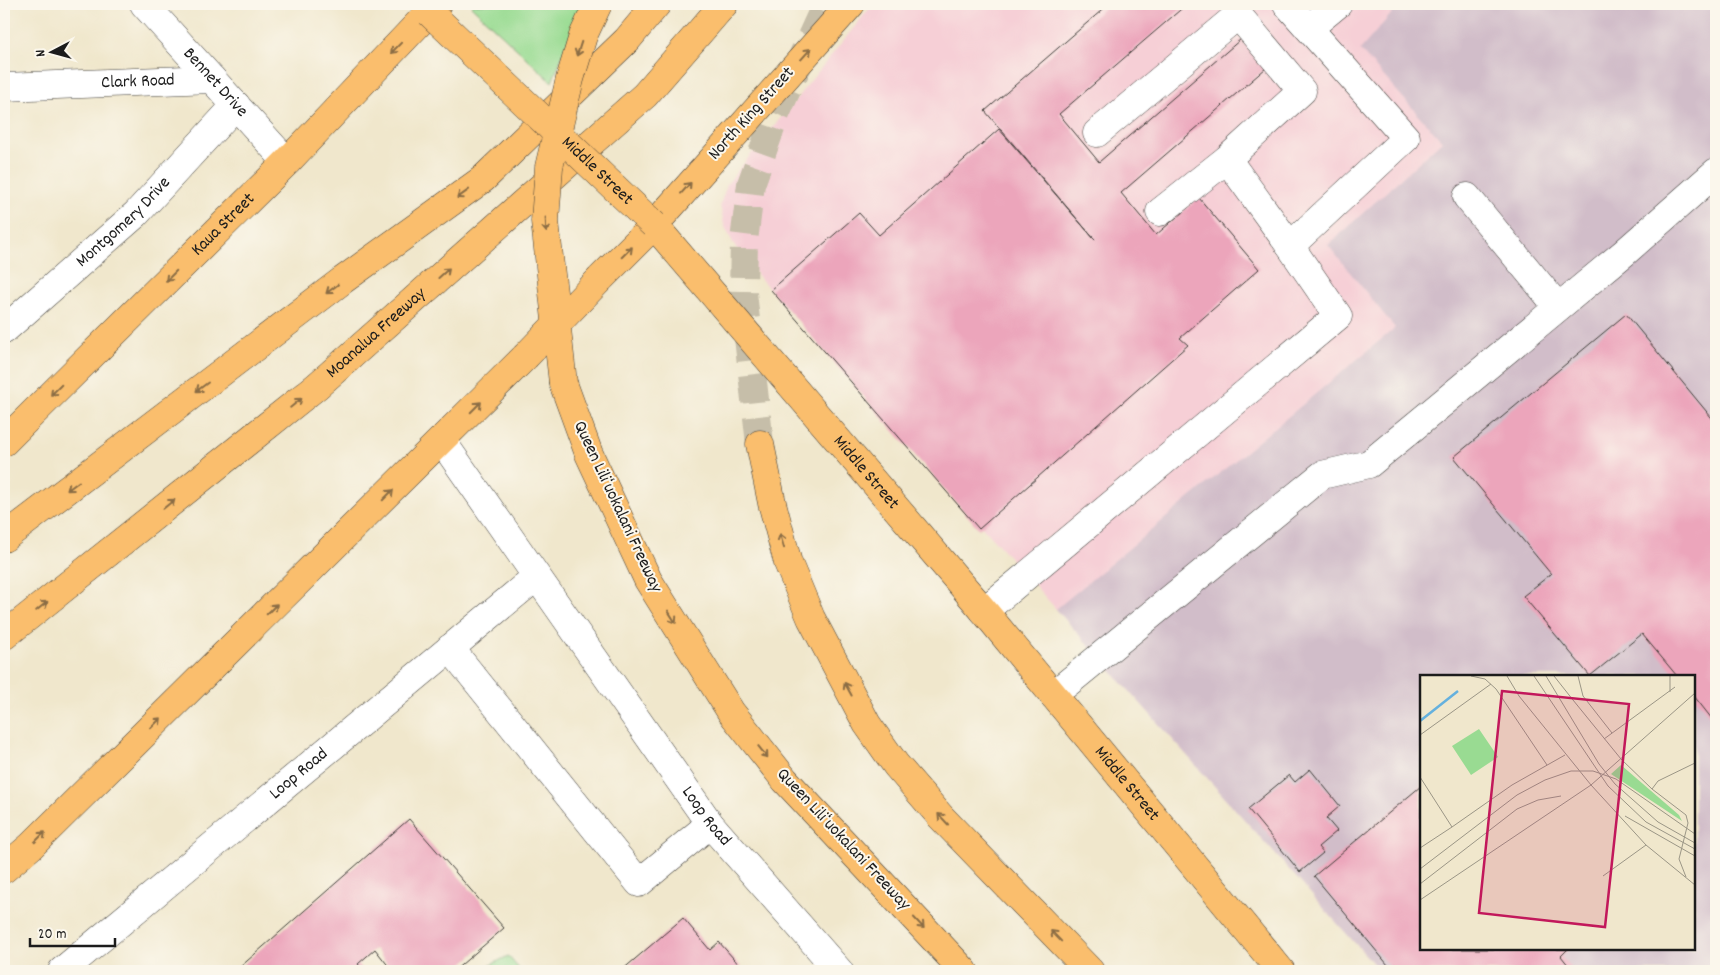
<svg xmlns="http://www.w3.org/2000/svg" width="1720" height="975" viewBox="0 0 1720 975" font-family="Dekko,sans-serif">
<rect width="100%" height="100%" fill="#fbf7ec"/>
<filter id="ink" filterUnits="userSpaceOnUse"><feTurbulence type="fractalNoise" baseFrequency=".02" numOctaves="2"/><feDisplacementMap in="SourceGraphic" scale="10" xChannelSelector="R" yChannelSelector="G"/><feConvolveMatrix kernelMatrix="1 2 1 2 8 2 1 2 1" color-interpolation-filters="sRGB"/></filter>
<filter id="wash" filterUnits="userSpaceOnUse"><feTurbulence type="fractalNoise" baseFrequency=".0096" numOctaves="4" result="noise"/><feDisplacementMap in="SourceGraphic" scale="20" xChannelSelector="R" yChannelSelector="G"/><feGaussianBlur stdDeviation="1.12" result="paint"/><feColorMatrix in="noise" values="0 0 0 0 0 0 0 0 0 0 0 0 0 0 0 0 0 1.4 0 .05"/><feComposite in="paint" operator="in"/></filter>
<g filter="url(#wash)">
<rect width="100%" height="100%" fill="#f0e7cc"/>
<!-- built -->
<path fill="#f6cfd6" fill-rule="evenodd" d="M873 4H1716V971H1380L758 276 734 245 724 225 720 205 727 184ZM1421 676H1694V949H1421Z"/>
<!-- industrial -->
<path fill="#d1bdc9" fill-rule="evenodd" d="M1400 4H1716V971H1380L1056 609 1395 328 1328 245 1442 141 1360 50ZM1421 676H1694V949H1421Z"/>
<!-- green -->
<g fill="#99db92" stroke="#5a7c57">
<polygon points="473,4 583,4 552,82 471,6"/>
<polygon points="508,956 521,971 479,971"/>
</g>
<g id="blocks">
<!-- building -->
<g fill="#eca5bb">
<polygon points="1109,4 1187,4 1059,114 1099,162 1241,39 1266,68 1121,193 1156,235 1199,198 1259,269 1180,338 1188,345 979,529 771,290 859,213 879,235 999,129 1095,240 985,111"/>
<polygon points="1626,314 1716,423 1716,724 1694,696 1694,676 1677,676 1642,634 1590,676 1523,596 1551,574 1454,457"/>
<polygon points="1310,769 1340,806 1326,818 1337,831 1318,847 1323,853 1300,872 1248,809 1289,775 1295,782"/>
<polygon points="1421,786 1421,949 1568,949 1561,956 1573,971 1393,971 1314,876"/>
<polygon points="409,819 504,928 454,971 385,971 390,968 375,949 358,964 364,971 241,971 239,968"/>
<polygon points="683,918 710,950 719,942 741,967 736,971 621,971"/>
</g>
</g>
</g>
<g filter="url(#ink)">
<use href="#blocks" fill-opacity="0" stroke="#3c3a36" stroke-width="1"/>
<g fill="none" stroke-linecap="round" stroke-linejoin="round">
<!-- highway-tunnel -->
<polyline stroke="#c6bea9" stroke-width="28" stroke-dasharray="28 14" stroke-linecap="butt" points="760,444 743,293 744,241 751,184 776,114 826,4"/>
<!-- minor casing -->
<g stroke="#3c3a36" stroke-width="29">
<g id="minor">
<path id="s1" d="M144 4 287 162"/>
<polyline points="1309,28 1338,4"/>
<path id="s2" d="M4 87 212 79"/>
<polyline points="1097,133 1238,15 1302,91 1227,159 1290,246 1406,138 1287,4"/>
<polyline points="1467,197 1558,307"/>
<polyline points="1160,212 1227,159"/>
<path id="s3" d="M4 330 136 214 236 105"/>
<path id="s4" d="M442 441 710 824 839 971"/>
<polyline points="984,611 1338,316 1290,246"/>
<polyline points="450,648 639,883 710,824"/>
<polyline points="1053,695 1322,475 1369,464 1624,253 1716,172"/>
<path id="s5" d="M62 971 536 577"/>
</g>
</g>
<!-- major casing -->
<g stroke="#3c3a36" stroke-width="29">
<g id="major">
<path id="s6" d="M851 4 654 225 984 611 1281 971"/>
<path id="s7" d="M18 428 287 162 437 4"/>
</g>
</g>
<!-- highway casing -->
<g stroke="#3c3a36" stroke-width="29">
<g id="highway">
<polyline points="600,279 654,225"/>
<polyline points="563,383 589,454 648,580 731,712 785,780 964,971"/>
<polyline points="4,442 18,428"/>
<polyline points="760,444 772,503 788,563 811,618 867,724 896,765 941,817 1090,971"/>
<polyline points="4,538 343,280 483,179 627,40 657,4"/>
<path id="s8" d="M4 636 317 386 645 95 724 4"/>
<polyline points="4,869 31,846 525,357"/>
</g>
</g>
<!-- minor -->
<use href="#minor" stroke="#fff" stroke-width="28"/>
<!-- major -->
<use href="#major" stroke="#fabe6d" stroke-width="28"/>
<!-- highway -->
<use href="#highway" stroke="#fabe6d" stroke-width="28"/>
<!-- major-bridge casing -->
<g stroke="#3c3a36" stroke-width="29" stroke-linecap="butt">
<g id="major-bridge">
<path id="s9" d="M430 13 654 225"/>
</g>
</g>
<!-- highway-bridge casing -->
<g stroke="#3c3a36" stroke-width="29" stroke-linecap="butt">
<g id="highway-bridge">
<polyline points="525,357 600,279"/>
<polyline points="563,383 545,221 549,167 570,79 583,36 598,4"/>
</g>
</g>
<!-- major-bridge -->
<use href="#major-bridge" stroke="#fabe6d" stroke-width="28"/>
<!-- highway-bridge -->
<use href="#highway-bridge" stroke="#fabe6d" stroke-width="28"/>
</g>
<!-- one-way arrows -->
<defs><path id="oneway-shaft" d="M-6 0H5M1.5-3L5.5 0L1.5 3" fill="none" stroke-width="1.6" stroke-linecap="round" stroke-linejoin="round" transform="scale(1.25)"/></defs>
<g stroke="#8b6d44">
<use href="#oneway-shaft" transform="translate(396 48) rotate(134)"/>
<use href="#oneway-shaft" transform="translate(579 49) rotate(108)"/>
<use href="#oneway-shaft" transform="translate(806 54) rotate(-48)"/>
<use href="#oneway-shaft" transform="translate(686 188) rotate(-48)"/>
<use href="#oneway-shaft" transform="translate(463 194) rotate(144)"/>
<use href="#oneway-shaft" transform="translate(546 225) rotate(87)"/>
<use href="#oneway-shaft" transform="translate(627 252) rotate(-45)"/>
<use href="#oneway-shaft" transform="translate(444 273) rotate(-42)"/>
<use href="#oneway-shaft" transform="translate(171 276) rotate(135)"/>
<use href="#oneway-shaft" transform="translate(332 289) rotate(143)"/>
<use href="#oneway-shaft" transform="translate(202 387) rotate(143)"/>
<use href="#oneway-shaft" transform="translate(56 390) rotate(135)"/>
<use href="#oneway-shaft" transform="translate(296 403) rotate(-39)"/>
<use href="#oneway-shaft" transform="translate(476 407) rotate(-45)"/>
<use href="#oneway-shaft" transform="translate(73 486) rotate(143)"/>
<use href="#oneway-shaft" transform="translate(388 495) rotate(-45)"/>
<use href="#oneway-shaft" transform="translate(169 504) rotate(-39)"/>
<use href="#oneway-shaft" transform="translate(782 541) rotate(-106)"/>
<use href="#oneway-shaft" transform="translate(42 606) rotate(-39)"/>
<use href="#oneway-shaft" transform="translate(272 609) rotate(-45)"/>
<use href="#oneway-shaft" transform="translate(672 617) rotate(58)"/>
<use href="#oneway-shaft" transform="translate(848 689) rotate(-119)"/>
<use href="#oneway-shaft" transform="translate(156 723) rotate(-45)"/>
<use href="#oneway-shaft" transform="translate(763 752) rotate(51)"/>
<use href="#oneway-shaft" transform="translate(943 819) rotate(-133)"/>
<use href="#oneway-shaft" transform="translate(40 837) rotate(-45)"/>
<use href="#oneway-shaft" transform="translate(919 923) rotate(47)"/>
<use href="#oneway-shaft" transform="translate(1056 936) rotate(-134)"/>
</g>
</g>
<g text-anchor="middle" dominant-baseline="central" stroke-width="4" stroke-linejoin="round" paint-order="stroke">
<!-- street labels -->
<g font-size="18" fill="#1c1c1c" stroke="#fbf7ec">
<text stroke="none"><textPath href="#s2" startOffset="134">Clark Road</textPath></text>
<text stroke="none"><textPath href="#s1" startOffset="106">Bennet Drive</textPath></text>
<text transform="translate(752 114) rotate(-48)">North King Street</text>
<text stroke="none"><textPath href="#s9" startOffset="230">Middle Street</textPath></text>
<text stroke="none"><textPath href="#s3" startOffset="161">Montgomery Drive</textPath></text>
<text stroke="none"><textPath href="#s7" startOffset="289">Kaua Street</textPath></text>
<text stroke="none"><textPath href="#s8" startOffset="480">Moanalua Freeway</textPath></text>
<text stroke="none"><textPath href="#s6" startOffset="622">Middle Street</textPath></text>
<text transform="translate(617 507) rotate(65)">Queen Liliʻuokalani Freeway</text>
<text stroke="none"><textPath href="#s5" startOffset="308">Loop Road</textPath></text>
<text stroke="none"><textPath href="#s6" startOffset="1028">Middle Street</textPath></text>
<text stroke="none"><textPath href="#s4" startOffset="459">Loop Road</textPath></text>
<text transform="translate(843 840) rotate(47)">Queen Liliʻuokalani Freeway</text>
</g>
</g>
<!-- overview -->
<g transform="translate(1420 675)">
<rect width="275" height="275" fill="#f0e7cc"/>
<path d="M59 54 78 82 51 100 32 71ZM201 90 259 140 262 146 191 99Z" fill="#99db92"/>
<path fill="none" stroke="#65b1de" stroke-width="2.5" d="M0 46 38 16"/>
<path fill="none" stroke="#9b9686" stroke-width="1" d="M51 1 65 4 76 14 127 90M87 1 99 21 171 110M114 1 188 111 226 147 275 174M126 1 179 89 195 109 238 147 275 168M134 1 153 25M158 1 163 21 192 58M250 17V1M153 25 201 84 232 114 266 140 268 148 259 184 266 202M0 60 71 9M184 64 255 12M0 102 32 152 92 110 145 80M171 110 226 170 275 210M232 114 238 106 275 88M205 141 275 181M0 173 32 152M0 194 97 120 125 105 151 96H173L196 104 275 159M183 201 226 170M0 209 97 134 118 125 141 121M0 225 171 110 275 18"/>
<path fill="#c2185b" fill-opacity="0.15" stroke="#c2185b" stroke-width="2.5" d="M82 16 209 29 185 252 59 238Z"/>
<rect width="275" height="275" fill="none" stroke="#1c1c1c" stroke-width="2.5"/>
</g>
<!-- margin -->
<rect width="1720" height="975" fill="none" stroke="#fbf7ec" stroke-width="20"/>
<!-- north arrow -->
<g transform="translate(52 52) rotate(264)" stroke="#fbf7ec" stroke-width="4" paint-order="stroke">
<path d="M0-4L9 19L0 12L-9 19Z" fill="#1c1c1c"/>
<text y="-8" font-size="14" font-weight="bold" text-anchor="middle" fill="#1c1c1c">N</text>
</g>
<!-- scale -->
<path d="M30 938v8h85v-8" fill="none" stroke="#1c1c1c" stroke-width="2.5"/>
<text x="38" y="938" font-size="15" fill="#1c1c1c" stroke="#fbf7ec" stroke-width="4" paint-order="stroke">20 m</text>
</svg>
